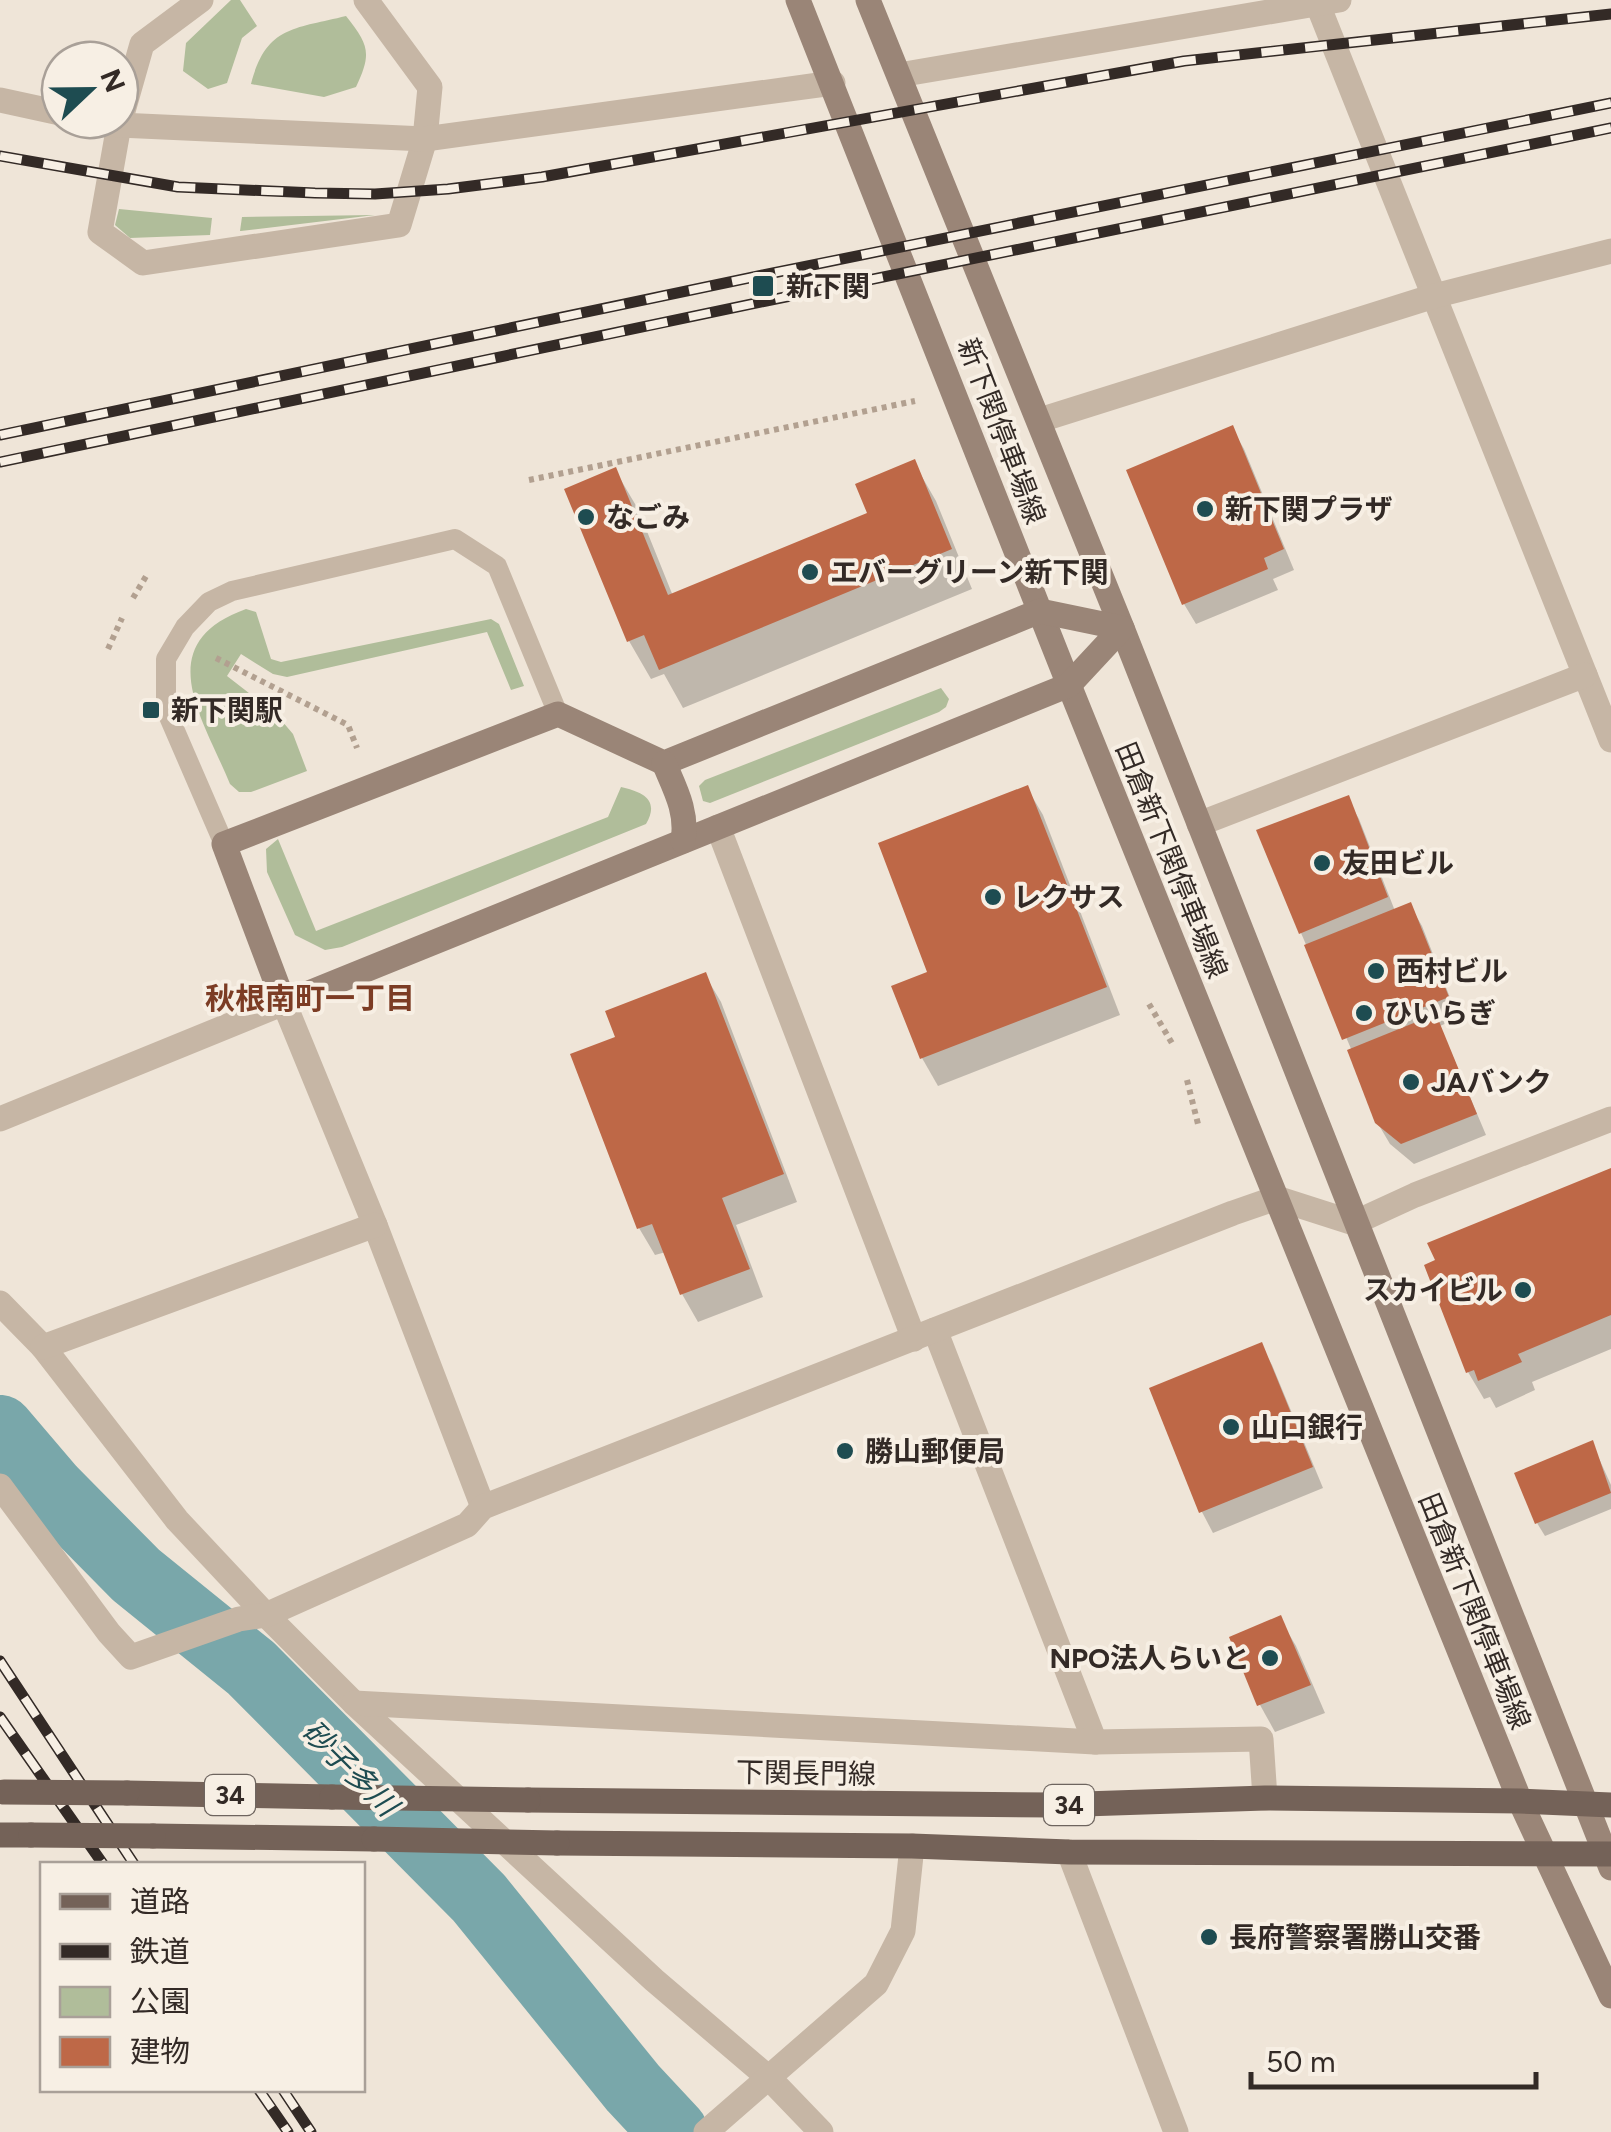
<svg xmlns="http://www.w3.org/2000/svg" width="1611" height="2132" viewBox="0 0 1611 2132" font-family="Figtree,'Noto Sans JP',sans-serif">
<rect width="100%" height="100%" fill="#efe5d8"/>
<!-- green -->
<g fill="#b0bd9a">
<polygon points="231,0 240,0 257,26 242,38 227,83 208,89 183,71 186,43"/>
<path d="M346 16C369 45 372 53 356 87L324 97 251 84C266 26 294 29 346 16Z"/>
<polygon points="119,209 212,218 210,235 130,238 115,225"/>
<polygon points="375,215 241,231 240,231 242,217"/>
<path d="M246 609 256 612 271 659 281 662 491 619 499 624 524 686 511 690 487 632 287 677 273 674 241 654 227 676 276 714 293 734 307 771 251 792H239L230 784C203 718 149 644 246 609Z"/>
<polygon points="941,688 949,699 946,707 939,712 710,803 703,801 699,786 705,780"/>
<path d="M621 787C643 792 660 800 646 824L342 947 325 950 295 935 267 872 266 849 278 839 316 931 608 817Z"/>
</g>
<!-- shadow -->
<g fill="#0003">
<polygon points="1232,428 1244,449 1294,570 1273,579 1278,590 1196,624 1184,604"/>
<polygon points="914,463 936,501 972,589 683,708 664,674 651,679 629,641 615,470 638,509 673,596 871,514"/>
<polygon points="1027,788 1043,815 1120,1015 938,1086 922,1058 931,973"/>
<polygon points="1347,798 1359,819 1395,911 1410,905 1422,926 1458,1018 1440,1026 1486,1135 1414,1164 1390,1144 1377,1122 1352,1051 1301,933"/>
<polygon points="705,975 721,1002 797,1202 736,1225 763,1297 698,1322 682,1294 666,1252 655,1255 639,1228 618,1039"/>
<polygon points="1611,1170 1611,1349 1532,1382 1535,1390 1496,1408 1490,1397 1484,1399 1468,1372"/>
<polygon points="1261,1345 1272,1365 1323,1488 1213,1533 1202,1512 1152,1389"/>
<polygon points="1592,1443 1611,1485 1611,1509 1545,1536 1537,1523"/>
<polygon points="1280,1619 1296,1646 1325,1713 1275,1732 1260,1705"/>
</g>
<g fill="none" stroke-linecap="round" stroke-linejoin="round">
<!-- river -->
<polyline stroke="#79a7aa" stroke-width="68" points="0,1429 52,1490 136,1575 251,1668 479,1898 633,2088 674,2132"/>
</g>
<!-- building -->
<g fill="#be6847">
<polygon points="1233,425 1284,549 1264,558 1268,569 1182,605 1126,470"/>
<polygon points="915,459 952,549 659,670 644,635 627,642 564,489 616,467 668,595 867,513 855,484"/>
<polygon points="1028,785 1107,987 920,1059 891,986 927,972 878,843"/>
<polygon points="1349,795 1388,897 1299,934 1256,830"/>
<polygon points="1411,902 1449,997 1342,1040 1304,945"/>
<polygon points="706,972 784,1174 722,1198 750,1269 680,1295 652,1224 637,1229 570,1054 615,1037 605,1011"/>
<polygon points="1436,1014 1477,1114 1401,1144 1375,1123 1347,1050"/>
<polygon points="1611,1168 1611,1315 1518,1354 1522,1362 1478,1381 1474,1370 1466,1373 1424,1265 1435,1260 1427,1243"/>
<polygon points="1262,1342 1313,1467 1199,1513 1149,1388"/>
<polygon points="1593,1440 1611,1493 1535,1524 1514,1473"/>
<polygon points="1281,1615 1311,1685 1257,1706 1229,1637"/>
</g>
<g fill="none" stroke-linecap="round" stroke-linejoin="round">
<!-- path -->
<g stroke="#b2a090" stroke-width="6" stroke-dasharray="5 5" stroke-linecap="butt">
<polyline points="529,480 915,401"/>
<polyline points="133,598 148,573"/>
<polyline points="108,649 122,618"/>
<polyline points="216,658 348,725 357,748"/>
<polyline points="1149,1004 1173,1045"/>
<polyline points="1187,1080 1199,1128"/>
</g>
<!-- lane -->
<polyline stroke="#c6b6a5" stroke-width="20" points="224,844 166,710 166,659 185,627 209,602 232,591 455,539 497,566 558,714"/>
<!-- street -->
<g stroke="#c6b6a5" stroke-width="25">
<polyline points="201,0 142,44 119,125 100,232 143,263 399,225 425,139 430,87 366,0"/>
<polyline points="1316,0 1611,740"/>
<polyline points="899,75 1339,0"/>
<polyline points="0,100 60,113"/>
<polyline points="95,120 119,125 425,139 833,83"/>
<polyline points="1040,420 1434,296 1611,251"/>
<polyline points="1199,824 1585,675"/>
<polyline points="718,827 914,1339"/>
<polyline points="0,1119 284,1003 375,1225 483,1507"/>
<polyline points="0,1303 43,1347 177,1520 266,1615 354,1703 654,1980 770,2079 821,2132"/>
<polyline points="935,1330 1095,1742"/>
<polyline points="43,1347 375,1225"/>
<polyline points="0,1486 109,1633 131,1657 239,1619 266,1615 467,1525 483,1507 1233,1213 1276,1198 1354,1223 1415,1195 1611,1119"/>
<polyline points="354,1703 1095,1742 1261,1739 1265,1798"/>
<polyline points="1069,1852 1176,2132"/>
<polyline points="706,2132 876,1984 903,1931 912,1846"/>
</g>
<!-- secondary -->
<g stroke="#9a8577" stroke-width="25">
<polyline points="798,0 1069,685 1520,1801 1611,1996"/>
<polyline points="868,0 1122,628 1611,1868"/>
<polygon points="1040,611 1122,628 1069,685 284,1003 224,844 558,714 664,763"/>
<path d="M664 763C675 789 688 812 683 841"/>
</g>
<!-- primary -->
<g stroke="#746258" stroke-width="25">
<polyline points="127,1793 332,1797"/>
<polyline points="528,1800 1054,1805 1265,1798 1520,1801 1611,1805"/>
<polyline points="0,1835 31,1835"/>
<polyline points="153,1836 374,1839"/>
<polyline points="557,1843 912,1846 1069,1852 1611,1854"/>
</g>
<!-- rail casing -->
<g stroke="#332a26" stroke-width="11">
<g id="rail">
<polyline points="0,156 178,187 315,193 375,194 448,189 542,177 1184,61 1611,14"/>
<polyline points="0,435 763,275 1611,103"/>
<polyline points="0,462 766,301 1611,128"/>
<polyline points="0,1661 134,1864"/>
<polyline points="0,1717 103,1864"/>
<polyline points="259,2090 288,2132"/>
<polyline points="283,2090 311,2132"/>
</g>
</g>
<!-- rail -->
<use href="#rail" stroke="#f7efe4" stroke-width="8" stroke-dasharray="22" stroke-linecap="butt"/>
<!-- primary-bridge -->
<g stroke="#746258" stroke-width="25">
<polyline points="4,1792 127,1793"/>
<polyline points="332,1797 528,1800"/>
<polyline points="31,1835 153,1836"/>
<polyline points="374,1839 557,1843"/>
</g>
</g>
<!-- markers -->
<g fill="#1e4c51" stroke="#f7efe4" stroke-width="4">
<rect x="751" y="274" width="24" height="24" rx="5"/>
<circle cx="1205" cy="509" r="10"/>
<circle cx="586" cy="517" r="10"/>
<circle cx="810" cy="572" r="10"/>
<rect x="141" y="700" width="20" height="20" rx="5"/>
<circle cx="1322" cy="863" r="10"/>
<circle cx="993" cy="897" r="10"/>
<circle cx="1376" cy="971" r="10"/>
<circle cx="1364" cy="1013" r="10"/>
<circle cx="1411" cy="1082" r="10"/>
<circle cx="1523" cy="1290" r="10"/>
<circle cx="1231" cy="1427" r="10"/>
<circle cx="845" cy="1451" r="10"/>
<circle cx="1270" cy="1658" r="10"/>
<circle cx="1209" cy="1937" r="10"/>
</g>
<g text-anchor="middle" dominant-baseline="central" stroke-width="8" stroke-linejoin="round" paint-order="stroke">
<!-- shield labels -->
<g fill="#f7efe4" stroke="#6e655f" stroke-width="2.5">
<rect x="205" y="1775" width="50" height="40" rx="8"/>
<rect x="1044" y="1785" width="50" height="40" rx="8"/>
</g>
<g font-size="25" font-weight="bold" fill="#332a26">
<text x="230" y="1795">34</text>
<text x="1069" y="1805">34</text>
</g>
<!-- poi labels -->
<g font-size="28" font-weight="bold" fill="#332a26" stroke="#f7efe4" text-anchor="start">
<text x="786" y="286">新下関</text>
<text x="1225" y="509">新下関プラザ</text>
<text x="606" y="517">なごみ</text>
<text x="830" y="572">エバーグリーン新下関</text>
<text x="171" y="710">新下関駅</text>
<text x="1342" y="863">友田ビル</text>
<text x="1013" y="897">レクサス</text>
<text x="1396" y="971">西村ビル</text>
<text x="1384" y="1013">ひいらぎ</text>
<text x="1431" y="1082">JAバンク</text>
<text x="1503" y="1290" text-anchor="end">スカイビル</text>
<text x="1251" y="1427">山口銀行</text>
<text x="865" y="1451">勝山郵便局</text>
<text x="1250" y="1658" text-anchor="end">NPO法人らいと</text>
<text x="1229" y="1937">長府警察署勝山交番</text>
</g>
<!-- street labels -->
<g font-size="28" fill="#332a26" stroke="#f7efe4">
<text transform="translate(1002 431) rotate(69)">新下関停車場線</text>
<text transform="translate(1172 860) rotate(68)">田倉新下関停車場線</text>
<text transform="translate(1475 1611) rotate(68)">田倉新下関停車場線</text>
<text transform="translate(806 1773) rotate(1)">下関長門線</text>
</g>
<!-- neighbourhood labels -->
<g font-size="30" font-weight="bold" fill="#7c3c24" stroke="#f7efe4">
<text x="310" y="998">秋根南町一丁目</text>
</g>
<!-- water labels -->
<g font-size="30" font-style="italic" fill="#1e4c51" stroke="#f7efe4">
<text transform="translate(350 1768) rotate(45)">砂子多川</text>
</g>
</g>
<!-- legend -->
<rect x="40" y="1862" width="325" height="230" fill="#f7efe4" stroke="#a9a098" stroke-width="2.5"/>
<rect x="60" y="1894" width="50" height="15" fill="#746258" stroke="#a9a098" stroke-width="2.5"/>
<text x="130" y="1912" font-size="30" fill="#332a26">道路</text>
<rect x="60" y="1944" width="50" height="15" fill="#332a26" stroke="#a9a098" stroke-width="2.5"/>
<text x="130" y="1962" font-size="30" fill="#332a26">鉄道</text>
<rect x="60" y="1987" width="50" height="30" fill="#b0bd9a" stroke="#a9a098" stroke-width="2.5"/>
<text x="130" y="2012" font-size="30" fill="#332a26">公園</text>
<rect x="60" y="2037" width="50" height="30" fill="#be6847" stroke="#a9a098" stroke-width="2.5"/>
<text x="130" y="2062" font-size="30" fill="#332a26">建物</text>
<!-- north arrow -->
<g transform="translate(90 90) rotate(68)"><circle r="48" fill="#f7efe4" stroke="#a9a098" stroke-width="2.5"/>
<path d="M0-8L18 38L0 25L-18 38Z" fill="#1e4c51"/>
<text y="-15" font-size="28" font-weight="bold" text-anchor="middle" fill="#332a26">N</text>
</g>
<!-- scale -->
<path d="M1251 2072v15h285v-15" fill="none" stroke="#332a26" stroke-width="5"/>
<text x="1266" y="2072" font-size="30" fill="#332a26" stroke="#f7efe4" stroke-width="8" paint-order="stroke">50 m</text>
</svg>
